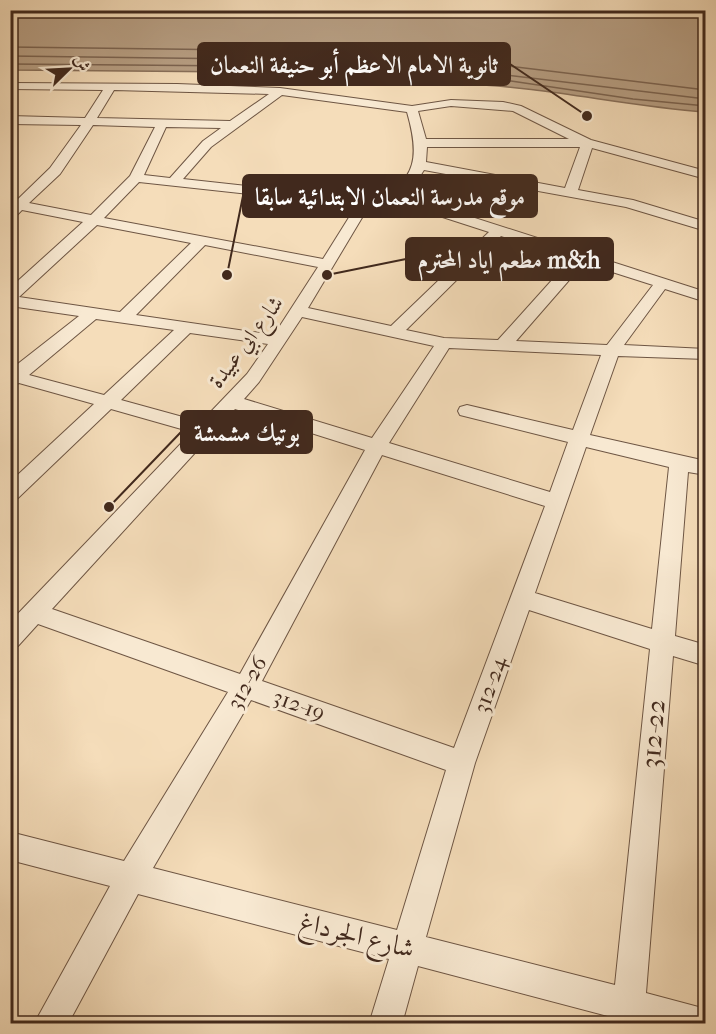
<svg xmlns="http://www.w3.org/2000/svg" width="716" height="1034" viewBox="0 0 716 1034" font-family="'IM FELL French Canon',Amiri,serif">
<rect width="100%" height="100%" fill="#f5ddba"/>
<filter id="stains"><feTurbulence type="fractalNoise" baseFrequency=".00333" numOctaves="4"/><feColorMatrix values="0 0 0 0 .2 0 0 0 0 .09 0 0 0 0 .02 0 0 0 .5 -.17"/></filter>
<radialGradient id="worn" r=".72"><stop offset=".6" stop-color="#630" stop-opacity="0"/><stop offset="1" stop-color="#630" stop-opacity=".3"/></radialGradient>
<!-- water -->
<path fill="#b8a085" stroke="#88705b" stroke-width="1.5" d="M11 10 705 11V112C625 106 545 87 465 84 460 75 450 76 441 77L438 84 242 72 11 70Z"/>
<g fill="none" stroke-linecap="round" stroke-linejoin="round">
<!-- shore -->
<g stroke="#7c6451" stroke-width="1.5">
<path d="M10 47 242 50 425 61C443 52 458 53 476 62L706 90"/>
<path d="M10 56 242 59 428 70C445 59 456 64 473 71L706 99"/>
<polyline points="10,64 242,66 432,78 439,72 451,70 470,78 511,81 633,99 706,106"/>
</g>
<!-- minor casing -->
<g stroke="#6e5644" stroke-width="2">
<path id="minor" d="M10 83 177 84 280 88 412 106 451 100 503 102 521 106 591 140 706 171V179L592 148 578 190 633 200 706 222V231L626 207 424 170 415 184 403 195 706 292V302L665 289 624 345 706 349V359L618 356 590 435 706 461V475L688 472 675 636 706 645V666L673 656 646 993 706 1009V1024H638L418 966 402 1024H369L389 959 138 894 68 1024H34L110 886 10 860V832L124 861 228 692 38 624 18 646 10 649V622L192 432 111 409 17 499 10 501V482L94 404 19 383 10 387V370L79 316 10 306V288L83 222 22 210 17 215 10 216V200L16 201 50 168 81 125 10 124V116L85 118 103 90 10 89ZM114 90 269 94 230 121 97 118ZM282 95 407 112C419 154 419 181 374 200L183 179 211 147ZM451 106 513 111 569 139H426L418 111ZM93 125 155 127 130 176 91 215 29 203 60 174ZM166 127 221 128 203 141 170 178 144 175ZM427 147H580L565 188 426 162ZM139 182 359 206 353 211 323 259 104 218ZM393 201 489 232 391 326 308 308 363 216ZM97 225 191 243 120 312 19 297ZM501 236 571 259 498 340 444 338 406 330ZM205 245 318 267 274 335 136 315ZM584 263 653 285 607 345 516 341ZM302 317 434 346 372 438 244 399 259 382ZM96 319 174 330 104 395 29 375ZM190 333 268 344 247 374 201 422 121 400ZM449 348 601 355 573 430 467 405 460 407 458 411 460 415 568 442 550 492 389 443ZM235 409 365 450 240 674 52 609ZM586 447 669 467 652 629 535 593ZM382 455 545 506 454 748 262 681ZM529 610 650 649 615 985 426 937 475 763ZM251 700 446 770 397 930 153 868Z"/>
</g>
<!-- minor -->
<use href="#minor" fill="#f8e9d2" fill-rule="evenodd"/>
</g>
<g text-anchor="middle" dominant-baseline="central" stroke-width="6" stroke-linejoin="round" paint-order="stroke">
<!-- street labels -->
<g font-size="22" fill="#41291d" stroke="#f8e9d2">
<text transform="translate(246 342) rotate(-53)">شارع ابي عبيدة</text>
<text transform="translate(247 683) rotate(-60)">312-26</text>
<text transform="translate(490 685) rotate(-70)">312-24</text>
<text transform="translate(299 705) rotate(20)">312-19</text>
</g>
<!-- near-street labels -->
<g font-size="27" fill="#41291d" stroke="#f8e9d2">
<text transform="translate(653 734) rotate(-85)">312-22</text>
<text transform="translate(357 935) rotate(14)">شارع الجرداغ</text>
</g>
</g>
<!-- callouts -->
<path fill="none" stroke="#41291d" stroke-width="2" d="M587 116L510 64M227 275L243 196M327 275L406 259M109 507L181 432"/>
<g fill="#41291d" stroke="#f8e9d2" stroke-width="2">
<circle cx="587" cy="116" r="6"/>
<circle cx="227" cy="275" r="6"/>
<circle cx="327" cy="275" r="6"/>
<circle cx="109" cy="507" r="6"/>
</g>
<g fill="#41291d" stroke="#41291d" stroke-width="2">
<rect x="198" y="43" width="312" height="42" rx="6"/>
<rect x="243" y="175" width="294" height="42" rx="6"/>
<rect x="406" y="238" width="207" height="42" rx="6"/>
<rect x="181" y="411" width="131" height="42" rx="6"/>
</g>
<g font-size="24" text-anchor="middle" font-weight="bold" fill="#fff">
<text x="354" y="73">ثانوية الامام الاعظم أبو حنيفة النعمان</text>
<text x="390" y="205">موقع مدرسة النعمان الابتدائية سابقا</text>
<text x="509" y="268">مطعم اياد المحترم m&amp;h</text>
<text x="247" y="441">بوتيك مشمشة</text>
</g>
<!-- margin -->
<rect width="716" height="1034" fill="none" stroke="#f5ddba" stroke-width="36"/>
<rect x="12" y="12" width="692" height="1010" fill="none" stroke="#41291d" stroke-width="3"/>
<rect x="18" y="18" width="680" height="998" fill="none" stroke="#41291d" stroke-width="1.5"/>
<!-- north arrow -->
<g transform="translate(69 69) rotate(66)" stroke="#f8e9d2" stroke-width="4.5" paint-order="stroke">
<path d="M0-4.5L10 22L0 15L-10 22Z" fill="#41291d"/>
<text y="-9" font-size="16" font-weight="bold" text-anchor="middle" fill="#41291d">ش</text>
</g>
<rect width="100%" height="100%" filter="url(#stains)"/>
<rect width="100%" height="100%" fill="url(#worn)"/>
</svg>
